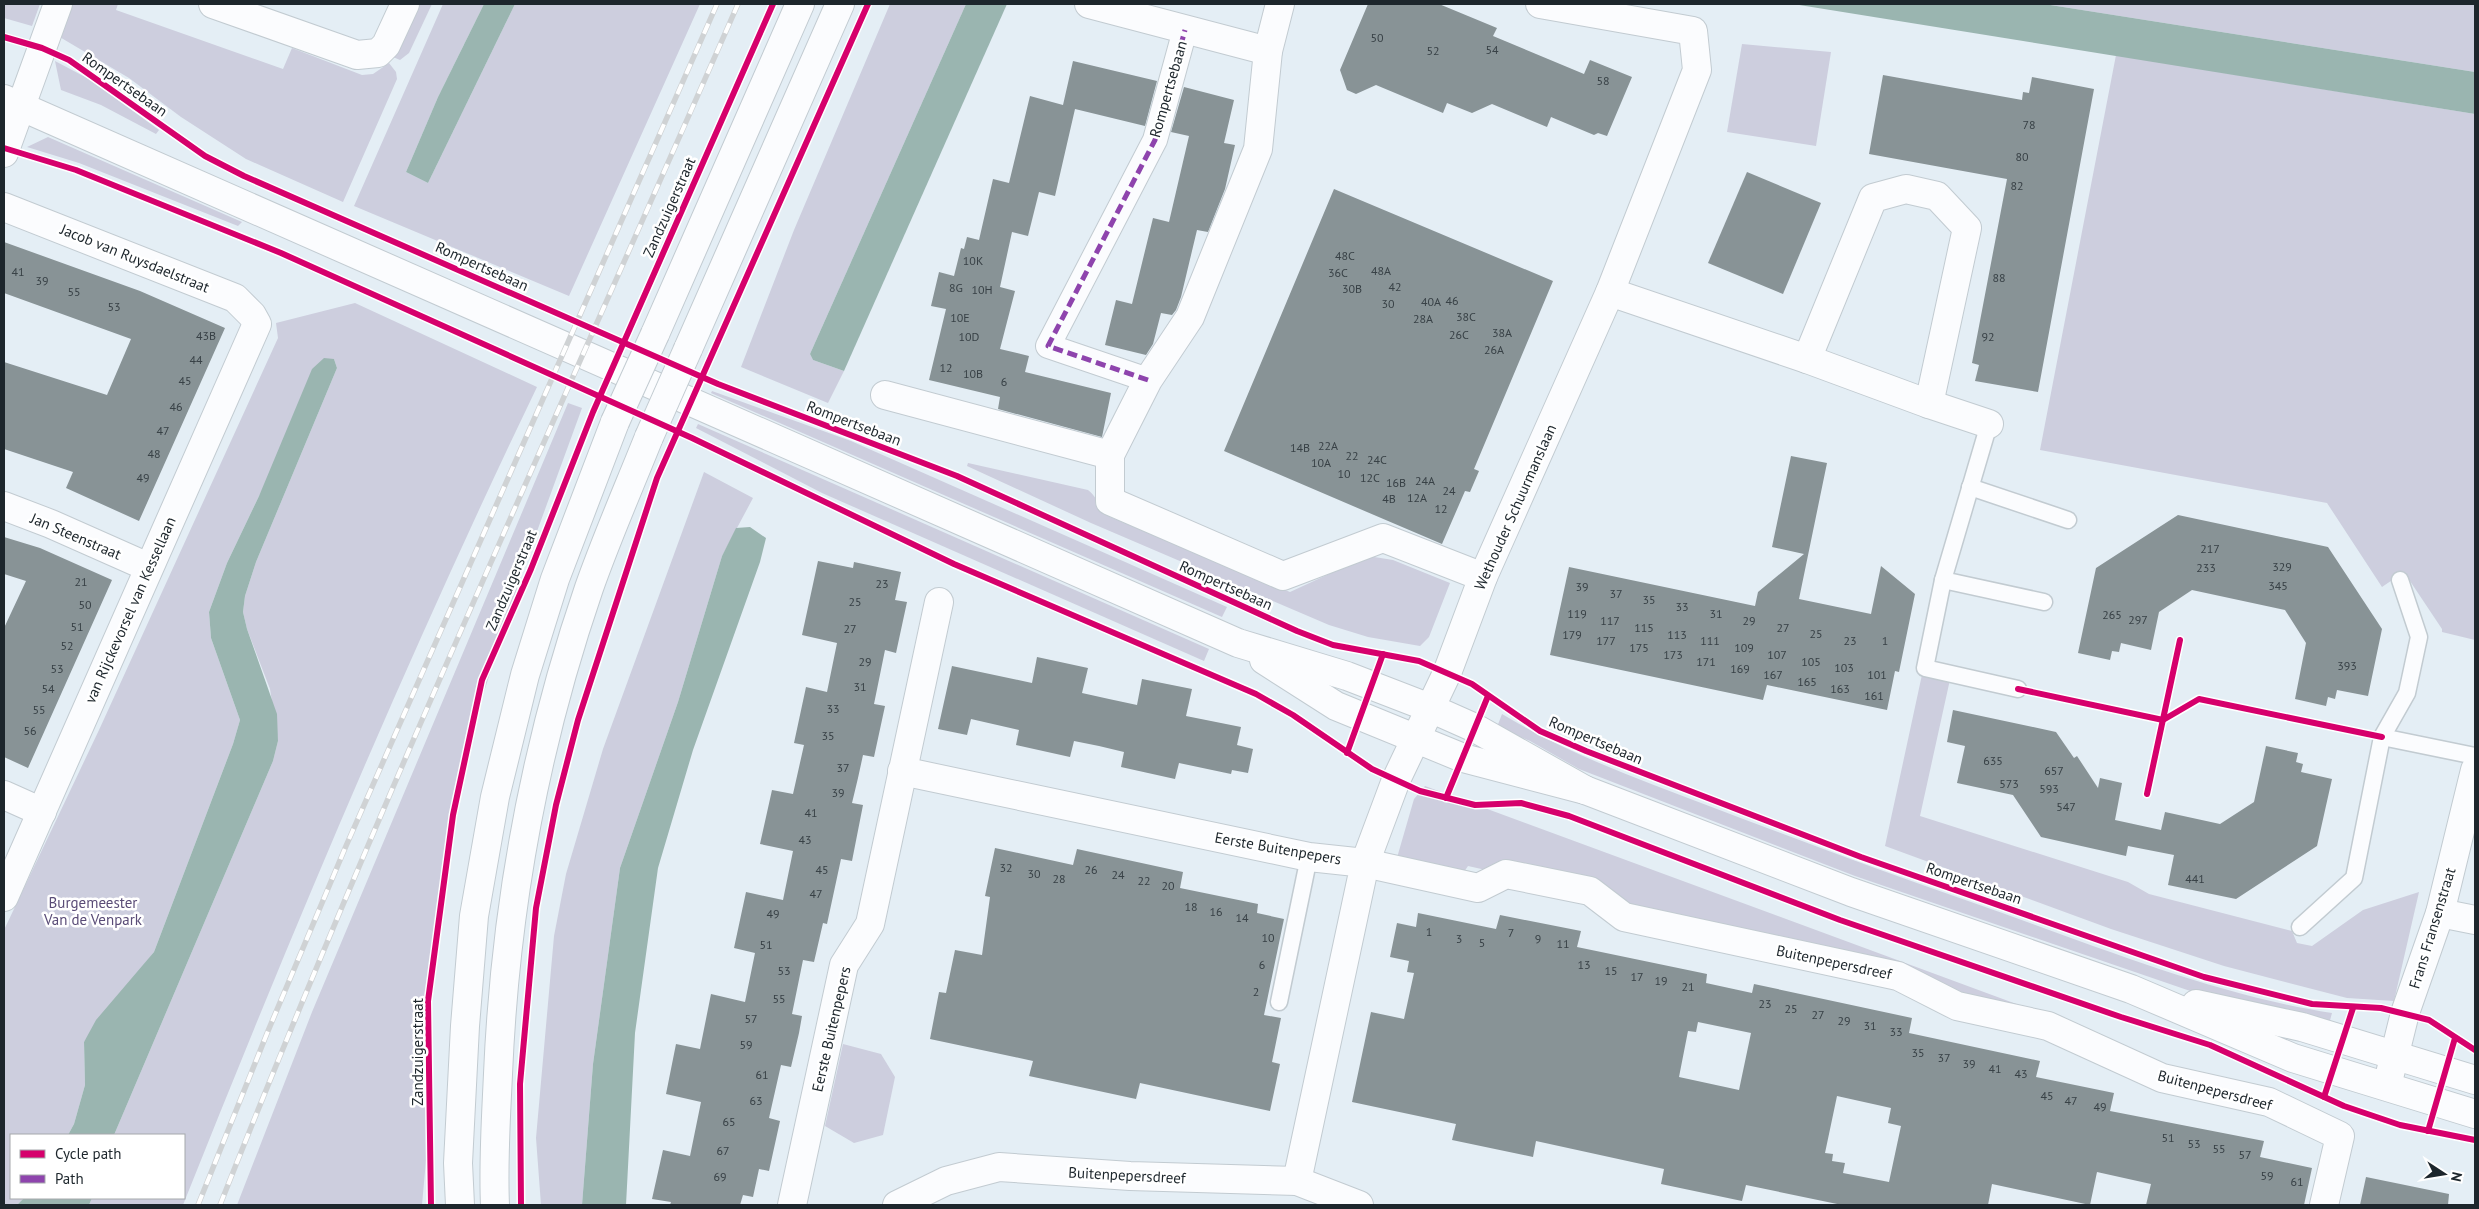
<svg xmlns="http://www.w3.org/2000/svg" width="2479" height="1209" viewBox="0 0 2479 1209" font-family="'PT Sans',sans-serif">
<rect width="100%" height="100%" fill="#e4eef5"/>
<!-- green -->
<g fill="#cdcede">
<polygon points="4,4 40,4 32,26 4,18"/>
<polygon points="69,4 118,4 116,10 283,69 292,48 362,75 373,74 389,63 396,72 397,79 343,202 246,159 181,117 129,78 58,36"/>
<polygon points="417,4 432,4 409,53 400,60 393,57"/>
<polygon points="443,4 484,4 438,97 406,172 428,183 515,4 700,4 569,296 354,206"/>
<polygon points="890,4 966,4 810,354 813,360 844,371 828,403 741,367 794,230"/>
<polygon points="2044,4 2475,4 2475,72"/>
<polygon points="1742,44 1831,52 1816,146 1727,132"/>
<polygon points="2116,55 2475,114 2475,640 2442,632 2442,629 2404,572 2382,587 2327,503 2040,450"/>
<polygon points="55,61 89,79 159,130 156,134 101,105 61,90"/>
<polygon points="48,137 242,222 238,226 79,163 27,147"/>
<path d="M355 303 537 387C408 655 293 929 183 1205H89L92 1198H184V1135H114L273 761 278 741 270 689 247 629 243 612 245 596 256 562 337 368 334 359 259 496 227 563 209 612 211 638 240 720 233 744 154 952 84 1042 85 1085 74 1124 68 1135H11V1198H24L17 1205H4V930L99 730 278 338 276 323Z"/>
<polygon points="712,391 851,441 1227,607 1222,617 711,393"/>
<polygon points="568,403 582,408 524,567 466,748 445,855 428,989 430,1115 422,1205 237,1205 312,1012"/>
<polygon points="698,424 1209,649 1204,661 822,493 696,428"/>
<path d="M968 463 1088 490C1097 497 1101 509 1110 517L1290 592 1368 556 1393 560 1450 583 1429 637 1420 646 1368 637 1329 625 1091 523 967 466Z"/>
<polygon points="704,472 753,498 722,556 678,702 620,868 593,1064 582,1205 541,1205 536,1138 554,936 566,874 603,749"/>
<polygon points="1923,670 1951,675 1920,816 2128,882 2149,894 2292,931 2297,943 2312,946 2363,910 2419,892 2394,1001 2347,998 2224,966 2111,929 1885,846"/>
<path d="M1502 714C1568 754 1638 779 1709 806 1796 839 1883 872 1971 902 2086 942 2212 995 2332 1013L2329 1024 2199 994 1855 876 1579 769 1530 741 1497 727Z"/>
<polygon points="1425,786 2060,1020 1614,909 1616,899 1468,866 1457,882 1394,868 1414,799"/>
<polygon points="843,1044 881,1054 895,1077 883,1135 854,1143 825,1126"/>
</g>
<!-- water -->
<g fill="#9ab5b0">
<polygon points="484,4 515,4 428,183 406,172 438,97"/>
<polygon points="966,4 1007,4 844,371 813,360 810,354"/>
<polygon points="1793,4 2044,4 2475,72 2475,114"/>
<polygon points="324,358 334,359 337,368 256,562 245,596 243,612 247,629 277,714 278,741 273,761 114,1135 68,1135 74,1124 85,1085 84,1042 96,1020 154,952 233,744 240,720 211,638 209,612 227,563 259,496 312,369"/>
<polygon points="750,527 766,538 760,562 693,750 658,868 635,1033 626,1205 582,1205 593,1064 620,868 678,702 722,556 736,528"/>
<polygon points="24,1198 92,1198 89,1205 17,1205"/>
</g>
<!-- building -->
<g fill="#889396" fill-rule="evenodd">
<polygon points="1368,4 1439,4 1497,28 1493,36 1584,74 1590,60 1632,77 1607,136 1598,133 1594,135 1551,117 1547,127 1492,104 1472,113 1447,103 1443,113 1376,85 1356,94 1347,90 1340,70"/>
<polygon points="1073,61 1157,81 1145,126 1075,109 1055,196 1039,192 1028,236 1012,232 1000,287 1015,291 1000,349 1029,356 1025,372 1111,393 1102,437 998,409 1000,397 929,380 946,309 931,306 939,272 954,276 961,248 964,249 967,237 979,240 993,179 1009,183 1030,96 1063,105"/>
<polygon points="1883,75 2022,100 2023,92 2029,93 2032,77 2094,89 2038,392 1975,381 1979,365 1972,363 2007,179 1869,154"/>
<polygon points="1184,87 1234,100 1224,143 1235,145 1225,189 1208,232 1197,230 1181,297 1176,310 1172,315 1161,313 1153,344 1146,355 1105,345 1116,300 1132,304 1153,218 1169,222 1189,136 1171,132"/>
<polygon points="1747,172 1821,203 1783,294 1708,263"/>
<polygon points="1334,189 1553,281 1474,469 1479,471 1470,492 1465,491 1442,544 1224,451"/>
<polygon points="4,242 140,291 225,328 139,521 66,488 73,472 4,449 4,362 107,395 131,339 4,293"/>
<polygon points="1791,456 1827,463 1799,599 1871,614 1881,566 1915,594 1899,672 1895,671 1887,710 1767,685 1763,700 1550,655 1569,567 1755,606 1758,592 1804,554 1772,547"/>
<polygon points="2178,515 2328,547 2382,629 2368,696 2337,690 2335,699 2328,697 2326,706 2295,699 2306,643 2285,610 2192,590 2159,612 2151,650 2121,643 2119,652 2112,651 2110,660 2078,653 2096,568"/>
<polygon points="4,537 40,548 112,580 28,768 4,757 4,628 26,581 4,574"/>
<polygon points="818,561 853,568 854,562 901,572 895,600 907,602 896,653 885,650 874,704 885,706 874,757 863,755 858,778 852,803 863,805 852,861 841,859 827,924 823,923 814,962 803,960 792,1014 802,1016 799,1033 791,1067 781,1065 769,1118 780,1121 769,1171 759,1169 753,1197 743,1195 740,1205 670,1205 671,1202 652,1199 663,1150 690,1156 701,1102 666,1094 676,1044 700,1049 711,994 745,1002 755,953 734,948 746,892 783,900 793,851 760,844 772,790 793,794 804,745 794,743 806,687 827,692 837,643 802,635"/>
<polygon points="1037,657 1088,668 1082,693 1109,699 1137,705 1142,679 1192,689 1186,716 1241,727 1237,745 1253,749 1248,773 1232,770 1231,774 1179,763 1175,779 1121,767 1124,752 1099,746 1074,741 1070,757 1016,745 1019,730 971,719 967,735 938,729 952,666 1032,683"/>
<polygon points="1953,710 2056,732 2074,758 2077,756 2098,788 2100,778 2122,783 2115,820 2161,830 2165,812 2220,824 2254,802 2266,746 2298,753 2296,762 2303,764 2301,772 2332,779 2317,846 2236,899 2168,885 2174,855 2128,846 2126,856 2041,837 2013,795 1957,783 1965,746 1947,742"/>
<polygon points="995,848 1073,865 1077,849 1183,872 1180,888 1258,904 1257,913 1284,919 1264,1015 1281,1018 1272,1062 1280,1064 1270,1111 1140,1083 1136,1099 1057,1082 1029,1076 1033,1061 930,1039 939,992 946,993 955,950 982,955 990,897 985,896"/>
<path d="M1418 913 1496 929 1500 915 1581 931 1577 947 1707 974 1706 983 1752 993 1754 984 1912 1018 1909 1033 2040 1061 2036 1077 2114 1093 2110 1111 2264 1141 2260 1157 2312 1168 2304 1205H2146L2151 1184 2097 1172 2090 1205 1992 1184 1988 1205H1842L1746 1185 1742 1201 1661 1184 1664 1169 1536 1141 1533 1157 1452 1140 1456 1124 1352 1102 1371 1012 1404 1019 1414 973 1407 972 1409 961 1390 957 1397 923 1416 927ZM1698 1022 1751 1033 1739 1090 1679 1077 1688 1031 1696 1032ZM1837 1096 1891 1108 1888 1123 1901 1126 1889 1182 1843 1173 1845 1163 1832 1161 1833 1154 1825 1153Z"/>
<polygon points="2366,1177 2449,1194 2448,1205 2360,1205"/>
</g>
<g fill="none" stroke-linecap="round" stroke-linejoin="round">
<!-- service casing -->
<g stroke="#c2cbd1" stroke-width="19">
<g id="service">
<polyline points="1989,424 1943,580 1925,668 2018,689"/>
<polyline points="1970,487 2068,520"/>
<polyline points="1943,580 2044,602"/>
<polyline points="2382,737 2475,756"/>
<polyline points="2300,927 2354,878 2382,737 2407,693 2419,637 2400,580"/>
<polyline points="1279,1002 1309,857"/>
</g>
</g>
<!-- pedestrian casing -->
<g stroke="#c2cbd1" stroke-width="26">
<polyline id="pedestrian" points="1148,380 1048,346 1155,140 1185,30"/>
</g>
<!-- minor casing -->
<g stroke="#c2cbd1" stroke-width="30">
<g id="minor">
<polyline points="213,4 357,55 378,53 386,45 405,4"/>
<polyline points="1089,4 1268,51"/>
<polyline points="1540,4 1693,31 1697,70 1610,292"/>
<polyline points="4,153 58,4"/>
<polyline points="4,207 235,298 252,315 257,324 4,897"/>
<polyline points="1807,359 1873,198 1906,189 1937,196 1967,228 1929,404"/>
<polyline points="885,395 1110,455 1110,501 1283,576 1383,538 1483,577"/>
<polyline points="1989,424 1929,404 1807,359 1610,292 1483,577 1447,673 1396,780 1365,863 1478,888 1506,874 1590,891 1624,917 1898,976 1957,1006 2048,1026 2162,1078 2269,1102 2340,1136 2324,1205"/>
<polyline points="1110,455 1148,380 1190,317 1258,149 1268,51 1280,4"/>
<polyline points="4,506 51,524 148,567"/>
<polyline points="902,771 1309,857 1365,863 1297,1181"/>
<polyline points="4,795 42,812"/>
<polyline points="2440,913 2475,920"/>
<polyline points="2387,1086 2405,1013 2440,913 2475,770"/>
<polyline points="792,1205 844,965 870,924 939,602"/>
<polyline points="897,1205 946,1181 999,1167 1130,1176 1297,1181 1359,1205"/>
</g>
</g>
<!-- tertiary casing -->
<g stroke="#c2cbd1" stroke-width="30">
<g id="tertiary">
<polyline points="4,99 1238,643 1347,676 1430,708 1475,728 1585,790"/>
<polyline points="1264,660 1336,706 1463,758 1585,790 1851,892 2131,989 2293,1058 2475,1114"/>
<polyline points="2196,1004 2302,1027 2475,1080"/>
</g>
</g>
<!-- secondary casing -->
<g stroke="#c2cbd1" stroke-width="30">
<g id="secondary">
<polyline points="655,334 800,4"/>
<polyline points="688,349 840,4"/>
<polyline points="460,1205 458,1163 465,1026 474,916 495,797 525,675 555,579 615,422"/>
<path d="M495 1205C493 1161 496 1118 498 1074 505 909 535 745 589 588 607 537 629 487 649 437"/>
</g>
</g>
<!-- service -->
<use href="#service" stroke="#fbfcfe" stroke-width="16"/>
<!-- pedestrian -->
<use href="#pedestrian" stroke="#fbfcfe" stroke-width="24"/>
<!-- minor -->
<use href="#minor" stroke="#fbfcfe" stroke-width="28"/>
<!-- tertiary -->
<use href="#tertiary" stroke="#fbfcfe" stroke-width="28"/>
<!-- secondary -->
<use href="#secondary" stroke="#fbfcfe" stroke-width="28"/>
<!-- rail casing -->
<g stroke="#cfd2d4" stroke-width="5.5">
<g id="rail">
<polyline points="198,1205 268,1031 346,846 717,4"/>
<path d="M220 1205C380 800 563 403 738 4"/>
</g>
</g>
<!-- rail -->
<use href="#rail" stroke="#fff" stroke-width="4" stroke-dasharray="11" stroke-linecap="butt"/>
<!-- secondary-bridge casing -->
<g stroke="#c2cbd1" stroke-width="30" stroke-linecap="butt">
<g id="secondary-bridge">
<polyline points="615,422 655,334"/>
<polyline points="649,437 688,349"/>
</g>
</g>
<!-- secondary-bridge -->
<use href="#secondary-bridge" stroke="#fbfcfe" stroke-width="28"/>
<!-- quiet -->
<polyline stroke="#8e44ad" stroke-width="5" stroke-dasharray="10 5" stroke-linecap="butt" points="1148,380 1048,346 1155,140 1185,30"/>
<!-- cycleway casing -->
<g stroke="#fff" stroke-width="9">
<g id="cycleway">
<polyline points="4,37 42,48 69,60 205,156 244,176 718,384 957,476 1297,631 1333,645 1419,661 1472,684 1540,731 1586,751 1861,857 2204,977 2312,1004 2381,1008 2429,1020 2475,1050"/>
<polyline points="4,148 76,170 281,253 692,438 954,564 1256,694 1293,715 1372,769 1420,791 1475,805 1521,803 1569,816 1840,920 2121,1017 2210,1045 2344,1106 2400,1125 2475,1140"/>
<polyline points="2018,689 2163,720 2199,699 2382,737"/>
<polyline points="1347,753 1383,654"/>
<polyline points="2147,794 2180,640"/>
<polyline points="1446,798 1488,696"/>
<polyline points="2324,1097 2353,1008"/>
<polyline points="2428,1131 2455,1038"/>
<polyline points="431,1205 428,1001 453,815 482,680 531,569 593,412 773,4"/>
<polyline points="521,1205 520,1084 536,908 556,805 578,720 657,478 868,4"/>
</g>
</g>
<!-- cycleway -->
<use href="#cycleway" stroke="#d6006c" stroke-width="6"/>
</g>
<g text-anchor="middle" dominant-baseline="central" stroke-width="5" stroke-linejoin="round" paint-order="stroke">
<!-- number labels -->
<g font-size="12" fill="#384146">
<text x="1377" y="37">50</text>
<text x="1492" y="49">54</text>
<text x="1433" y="50">52</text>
<text x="1603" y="80">58</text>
<text x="2029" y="124">78</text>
<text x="2022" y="156">80</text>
<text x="2017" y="185">82</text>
<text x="1345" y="255">48C</text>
<text x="973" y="260">10K</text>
<text x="1381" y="270">48A</text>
<text x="18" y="271">41</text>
<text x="1338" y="272">36C</text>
<text x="1999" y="277">88</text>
<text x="42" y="280">39</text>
<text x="1395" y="286">42</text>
<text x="956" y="287">8G</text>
<text x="1352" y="288">30B</text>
<text x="982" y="289">10H</text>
<text x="74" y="291">55</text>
<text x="1452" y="300">46</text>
<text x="1431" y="301">40A</text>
<text x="1388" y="303">30</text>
<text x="114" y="306">53</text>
<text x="1466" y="316">38C</text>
<text x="960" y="317">10E</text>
<text x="1423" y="318">28A</text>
<text x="1502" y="332">38A</text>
<text x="1459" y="334">26C</text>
<text x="206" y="335">43B</text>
<text x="969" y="336">10D</text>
<text x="1988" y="336">92</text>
<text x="1494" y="349">26A</text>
<text x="196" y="359">44</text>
<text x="946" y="367">12</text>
<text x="973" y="373">10B</text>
<text x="185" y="380">45</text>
<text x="1004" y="381">6</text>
<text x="176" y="406">46</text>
<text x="163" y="430">47</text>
<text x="1328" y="445">22A</text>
<text x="1300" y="447">14B</text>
<text x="154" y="453">48</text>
<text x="1352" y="455">22</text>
<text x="1377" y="459">24C</text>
<text x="1321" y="462">10A</text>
<text x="1344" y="473">10</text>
<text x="143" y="477">49</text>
<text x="1370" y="477">12C</text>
<text x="1425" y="480">24A</text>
<text x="1396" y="482">16B</text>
<text x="1449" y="490">24</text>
<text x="1417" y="497">12A</text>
<text x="1389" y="498">4B</text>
<text x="1441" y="508">12</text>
<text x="2210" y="548">217</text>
<text x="2282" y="566">329</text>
<text x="2206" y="567">233</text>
<text x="81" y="581">21</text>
<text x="882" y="583">23</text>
<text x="2278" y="585">345</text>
<text x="1582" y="586">39</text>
<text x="1616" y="593">37</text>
<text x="1649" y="599">35</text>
<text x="855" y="601">25</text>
<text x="85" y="604">50</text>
<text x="1682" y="606">33</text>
<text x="1577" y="613">119</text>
<text x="1716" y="613">31</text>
<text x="2112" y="614">265</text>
<text x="2138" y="619">297</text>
<text x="1610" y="620">117</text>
<text x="1749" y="620">29</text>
<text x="77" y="626">51</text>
<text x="1644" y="627">115</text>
<text x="1783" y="627">27</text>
<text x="850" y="628">27</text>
<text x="1816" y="633">25</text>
<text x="1572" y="634">179</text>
<text x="1677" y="634">113</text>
<text x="1606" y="640">177</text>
<text x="1710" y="640">111</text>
<text x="1850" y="640">23</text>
<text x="1885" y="640">1</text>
<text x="67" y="645">52</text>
<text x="1639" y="647">175</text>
<text x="1744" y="647">109</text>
<text x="1673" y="654">173</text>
<text x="1777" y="654">107</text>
<text x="865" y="661">29</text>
<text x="1706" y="661">171</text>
<text x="1811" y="661">105</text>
<text x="2347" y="665">393</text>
<text x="1844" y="667">103</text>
<text x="57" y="668">53</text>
<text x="1740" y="668">169</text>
<text x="1773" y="674">167</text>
<text x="1877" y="674">101</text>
<text x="1807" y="681">165</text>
<text x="860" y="686">31</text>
<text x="48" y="688">54</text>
<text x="1840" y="688">163</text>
<text x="1874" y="695">161</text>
<text x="833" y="708">33</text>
<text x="39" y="709">55</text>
<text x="30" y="730">56</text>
<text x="828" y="735">35</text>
<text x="1993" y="760">635</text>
<text x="843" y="767">37</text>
<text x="2054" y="770">657</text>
<text x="2009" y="783">573</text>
<text x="2049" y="788">593</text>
<text x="838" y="792">39</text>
<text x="2066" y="806">547</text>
<text x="811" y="812">41</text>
<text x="805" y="839">43</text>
<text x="1006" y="867">32</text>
<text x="822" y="869">45</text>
<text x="1091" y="869">26</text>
<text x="1034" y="873">30</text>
<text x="1118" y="874">24</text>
<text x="1059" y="878">28</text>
<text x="2195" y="878">441</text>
<text x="1144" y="880">22</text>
<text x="1168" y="885">20</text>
<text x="816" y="893">47</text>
<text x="1191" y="906">18</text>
<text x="1216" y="911">16</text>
<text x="773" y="913">49</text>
<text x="1242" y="917">14</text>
<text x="1429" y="931">1</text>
<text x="1511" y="932">7</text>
<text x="1268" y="937">10</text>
<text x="1459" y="938">3</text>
<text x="1538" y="938">9</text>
<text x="1482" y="942">5</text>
<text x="1563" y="943">11</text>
<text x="766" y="944">51</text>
<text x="1262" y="964">6</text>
<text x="1584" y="964">13</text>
<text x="784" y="970">53</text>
<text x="1611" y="970">15</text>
<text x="1637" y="976">17</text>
<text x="1661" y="980">19</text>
<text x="1688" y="986">21</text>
<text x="1256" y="991">2</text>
<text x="779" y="998">55</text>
<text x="1765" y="1003">23</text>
<text x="1791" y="1008">25</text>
<text x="1818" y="1014">27</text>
<text x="751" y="1018">57</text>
<text x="1844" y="1020">29</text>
<text x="1870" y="1025">31</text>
<text x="1896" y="1031">33</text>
<text x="746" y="1044">59</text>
<text x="1918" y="1052">35</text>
<text x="1944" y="1057">37</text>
<text x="1969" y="1063">39</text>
<text x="1995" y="1068">41</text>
<text x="2021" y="1073">43</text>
<text x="762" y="1074">61</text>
<text x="2047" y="1095">45</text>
<text x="756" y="1100">63</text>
<text x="2071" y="1100">47</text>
<text x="2100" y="1106">49</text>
<text x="729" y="1121">65</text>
<text x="2168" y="1137">51</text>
<text x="2194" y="1143">53</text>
<text x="2219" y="1148">55</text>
<text x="723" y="1150">67</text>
<text x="2245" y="1154">57</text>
<text x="2267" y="1175">59</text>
<text x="720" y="1176">69</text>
<text x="2297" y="1181">61</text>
</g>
<!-- street labels -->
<g font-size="15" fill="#1d262c" stroke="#fff">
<text transform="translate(125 84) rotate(35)">Rompertsebaan</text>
<text transform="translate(1168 89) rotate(-74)">Rompertsebaan</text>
<text transform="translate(669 207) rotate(-66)">Zandzuigerstraat</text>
<text transform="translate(135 258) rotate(22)">Jacob van Ruysdaelstraat</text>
<text transform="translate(482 266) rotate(24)">Rompertsebaan</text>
<text transform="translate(854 423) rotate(21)">Rompertsebaan</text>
<text transform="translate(1515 507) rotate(-66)">Wethouder Schuurmanslaan</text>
<text transform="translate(76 536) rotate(23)">Jan Steenstraat</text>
<text transform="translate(511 580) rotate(-67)">Zandzuigerstraat</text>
<text transform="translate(1226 585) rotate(24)">Rompertsebaan</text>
<text transform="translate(130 610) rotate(-66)">van Rijckevorsel van Kessellaan</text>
<text transform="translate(1596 740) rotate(23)">Rompertsebaan</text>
<text transform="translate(1278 848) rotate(10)">Eerste Buitenpepers</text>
<text transform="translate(1974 883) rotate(19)">Rompertsebaan</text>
<text transform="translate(2432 928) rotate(-73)">Frans Fransenstraat</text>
<text transform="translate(1834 962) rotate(12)">Buitenpepersdreef</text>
<text transform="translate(831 1029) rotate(-77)">Eerste Buitenpepers</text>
<text transform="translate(417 1052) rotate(-90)">Zandzuigerstraat</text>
<text transform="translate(2215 1090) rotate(15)">Buitenpepersdreef</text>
<text transform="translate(1127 1175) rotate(3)">Buitenpepersdreef</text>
</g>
<!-- park labels -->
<g font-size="15" fill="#5a4c77" stroke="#fff">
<text x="93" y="902">Burgemeester<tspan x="93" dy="17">Van de Venpark</tspan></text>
</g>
</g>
<!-- border -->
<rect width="2479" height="1209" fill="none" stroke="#1d262c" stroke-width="10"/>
<!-- legend -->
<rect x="10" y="1134" width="175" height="65" fill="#ffffff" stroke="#a5a8ab"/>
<rect x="20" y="1150" width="25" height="8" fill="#d6006c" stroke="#a5a8ab"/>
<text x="55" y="1159" font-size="15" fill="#1d262c">Cycle path</text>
<rect x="20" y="1175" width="25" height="8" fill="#8e44ad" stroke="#a5a8ab"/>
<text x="55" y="1184" font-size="15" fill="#1d262c">Path</text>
<!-- north arrow -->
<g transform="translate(2444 1174) rotate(102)" stroke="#ffffff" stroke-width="4" paint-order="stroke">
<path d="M0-4L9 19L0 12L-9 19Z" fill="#1d262c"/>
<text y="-8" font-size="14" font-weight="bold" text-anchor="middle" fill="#1d262c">N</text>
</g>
</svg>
